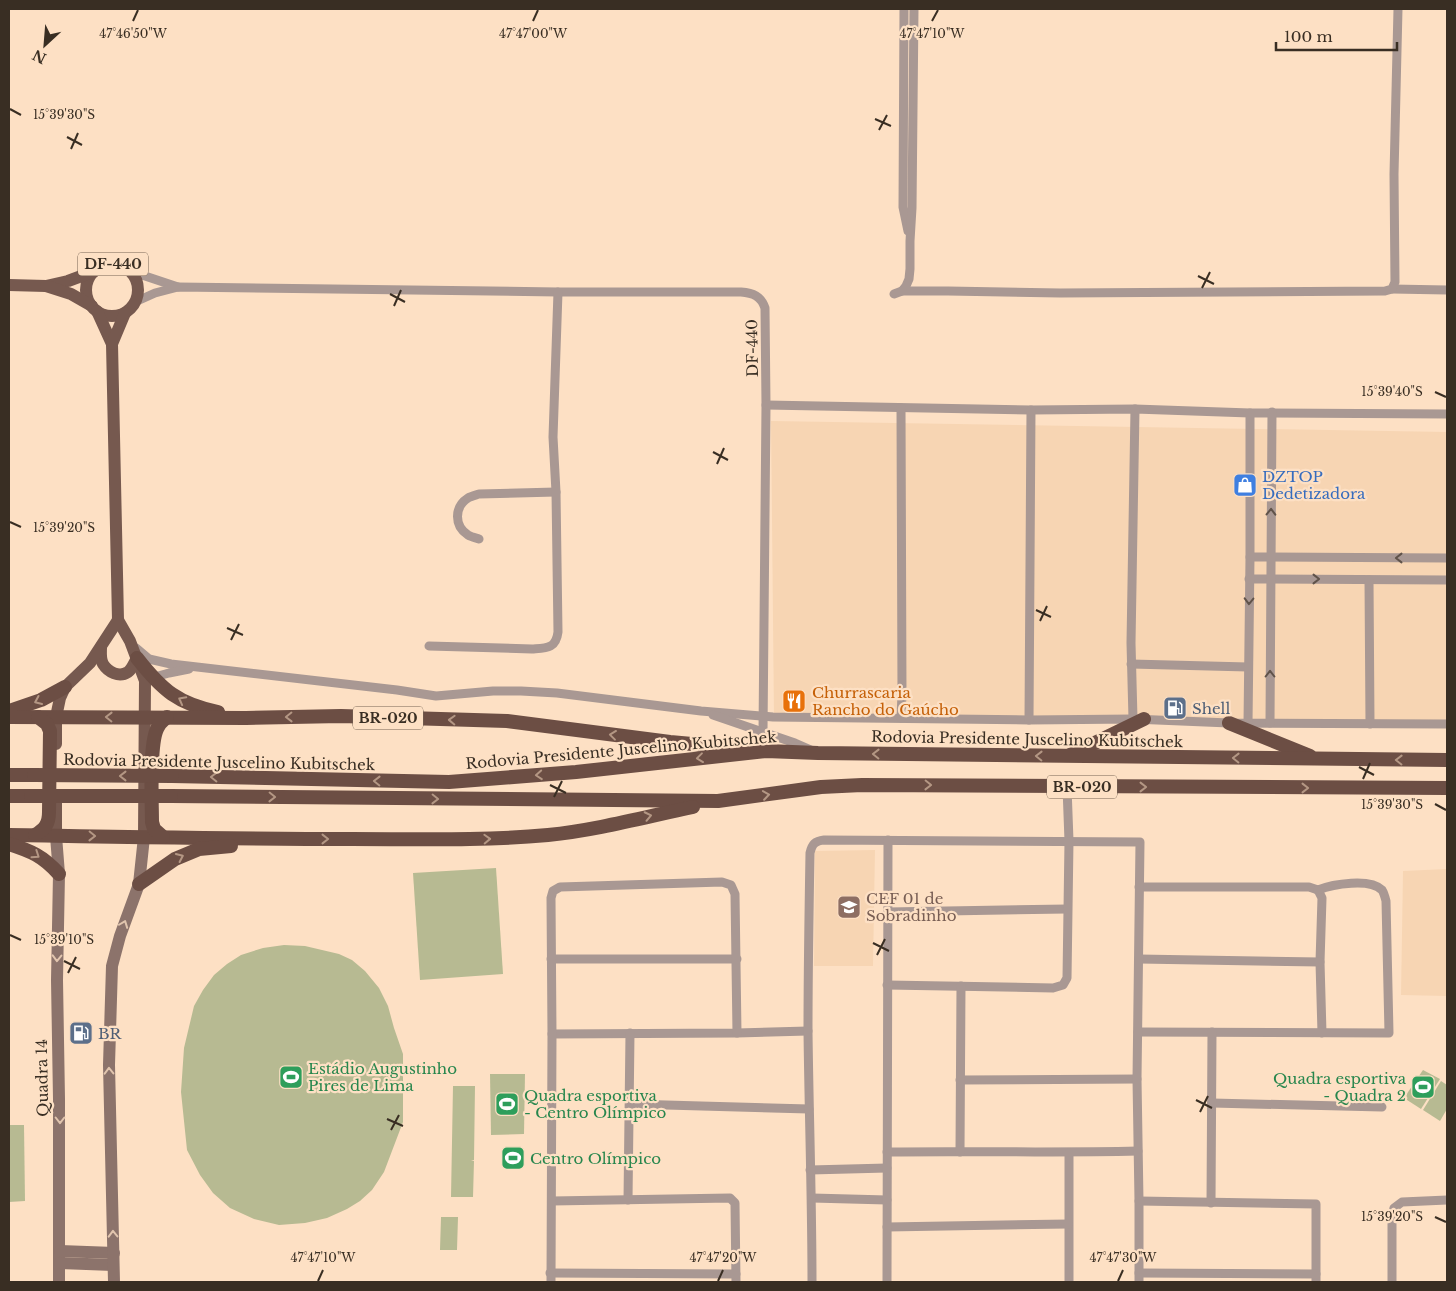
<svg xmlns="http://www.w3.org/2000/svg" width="1456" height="1291" viewBox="0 0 1456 1291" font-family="'Libre Baskerville',serif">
<rect width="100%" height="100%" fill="#fde0c4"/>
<!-- built -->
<g fill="#f7d5b3">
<polygon points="771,421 1447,432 1447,723 774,720"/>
<polygon points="875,850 873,966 814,966 815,851"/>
<polygon points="1447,869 1447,996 1401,995 1403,871"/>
</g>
<!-- green -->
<g fill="#b7ba92">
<polygon points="496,868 503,974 420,980 413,873"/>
<polygon points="284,945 305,946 339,954 352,960 365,971 379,988 388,1006 394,1028 403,1054 403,1122 384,1172 372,1190 360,1201 347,1209 327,1218 305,1223 279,1225 254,1219 230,1208 213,1193 200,1175 187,1150 181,1092 184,1048 194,1006 203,990 214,975 227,964 241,955 263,948"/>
<polygon points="1423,1070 1440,1079 1421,1109 1404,1098"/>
<polygon points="490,1074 525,1074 524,1134 491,1135"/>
<polygon points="1441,1081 1447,1085 1447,1109 1440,1121 1423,1110"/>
<polygon points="453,1086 475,1086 474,1160 471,1161 474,1161 473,1197 451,1197"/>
<polygon points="9,1125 24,1125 25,1201 9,1202"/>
<polygon points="441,1217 458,1217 457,1250 440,1250"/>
</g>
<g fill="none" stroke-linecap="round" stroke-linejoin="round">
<!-- minor -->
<g stroke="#a99893" stroke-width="9">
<polyline points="904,9 903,207 908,231"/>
<polyline points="130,271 178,287"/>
<polyline points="1392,289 1447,290"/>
<polyline points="902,291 906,286 909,279 910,269 910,241 912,208 914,9"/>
<polyline points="894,294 902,291 948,291 1060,293 1385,291 1392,289 1395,282 1394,174 1398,9"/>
<path d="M135 302 155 293 178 287 558 292H741C753 293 761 296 765 308L766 405 763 732"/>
<polyline points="766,405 1031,410 1135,409 1250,413 1447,414"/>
<path d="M479 539C476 538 471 537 468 535 454 526 454 507 468 498 471 496 476 495 479 494L556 492"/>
<polyline points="1250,557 1447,558"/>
<polyline points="1249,579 1447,580"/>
<polyline points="1369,580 1370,724"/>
<path d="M429 646 532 649C546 648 556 649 558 632L556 492 553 437 558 292"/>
<polyline points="136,648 149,659 171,664 397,690 436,696 493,691 521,691 557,693 701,711 773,717 1029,720 1133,719 1229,723 1447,724"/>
<polyline points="1131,664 1248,667"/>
<polyline points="151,678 169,673 189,669"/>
<polyline points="713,715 795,743 811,750"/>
<polyline points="901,718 902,694 901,408"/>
<polyline points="1133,719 1131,643 1135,409"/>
<polyline points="1029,720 1031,410"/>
<polyline points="1248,723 1250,557 1250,413"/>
<polyline points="1270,723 1272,412"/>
<polyline points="1139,887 1309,887 1318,890"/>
<polyline points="1318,890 1322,898 1320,962 1322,1033"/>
<polyline points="888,912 1067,909"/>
<polyline points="551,959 737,959"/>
<polyline points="1139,959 1320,962"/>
<polyline points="887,985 1053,988 1063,985 1067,978 1069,841 1067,787"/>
<path d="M1138 1032 1389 1033 1386 901C1385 897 1384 893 1382 890 1370 878 1333 884 1318 890"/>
<polyline points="552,1034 737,1033 808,1031"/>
<polyline points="960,1080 1137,1079"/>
<polyline points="1212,1103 1382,1107"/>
<polyline points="630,1104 809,1109"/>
<path d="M887 1152C971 1151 1055 1153 1138 1151"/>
<polyline points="960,1152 961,986"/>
<polyline points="1069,1153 1069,1282"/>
<polyline points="810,1170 887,1168"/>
<polyline points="812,1198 887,1200"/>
<polyline points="628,1200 630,1033"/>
<polyline points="552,1201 730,1198 735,1203 736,1282"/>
<polyline points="1139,1201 1316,1204 1316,1282"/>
<polyline points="1211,1203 1212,1032"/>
<polyline points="887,1227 1068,1224"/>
<polyline points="550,1273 736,1274"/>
<polyline points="1139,1273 1316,1274"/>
<polyline points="551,1282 552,1034 551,898 553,891 560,887 722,882 731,885 735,894 737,1033"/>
<path d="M812 1282C812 1199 809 1115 808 1031 808 972 809 912 810 853 812 844 815 841 824 840L1140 842 1137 1079 1139 1201V1282"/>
<polyline points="887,1282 888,840"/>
<polyline points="1392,1282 1392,1215 1394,1208 1402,1202 1447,1200"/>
</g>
<!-- secondary -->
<g stroke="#8c736b" stroke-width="12">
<polyline points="56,836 59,874 57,980 59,1099 59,1282"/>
<polyline points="60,1251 114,1253"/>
<polyline points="60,1263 113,1265"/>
<polyline points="114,1282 109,1065 112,966 120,936 139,884 144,837"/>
</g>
<!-- primary -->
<g stroke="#76594f" stroke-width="12">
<circle cx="112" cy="290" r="26"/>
<polyline points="9,285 46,286 68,281 95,271"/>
<polyline points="46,286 71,294 92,306"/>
<polyline points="97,311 112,344 118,620 130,641 145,681 144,837"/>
<polyline points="112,344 125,313"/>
<path d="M101 647C101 653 100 659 103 664 108 672 119 678 128 672 132 669 134 663 137 658"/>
<polyline points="56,744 56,717 60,698 65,687 90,663 118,620"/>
<polyline points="56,799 56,836"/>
</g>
<!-- trunk -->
<g stroke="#6c4e44" stroke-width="14">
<path d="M137 658C162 690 178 704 218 712"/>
<polyline points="9,711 41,700 65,687"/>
<polyline points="9,717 246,718 341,716 507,721 670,742 736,748"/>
<polyline points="1229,723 1310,756"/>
<polyline points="1070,755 1144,719"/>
<polyline points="9,775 34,775"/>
<polyline points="172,776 449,782 576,772 766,751 818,753 1447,760"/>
<polyline points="9,796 31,796"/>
<polyline points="171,796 718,801 821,787 862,785 1447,788"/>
<path d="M9 835C123 837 238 839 352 839 417 839 483 841 548 835 597 830 645 817 693 807"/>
<path d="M35 835C45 829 49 824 49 812L50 731 47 724 38 717"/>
<path d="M163 837 154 829 152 822C152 801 149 746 157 729 159 723 163 721 167 717"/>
<path d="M9 844C31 851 43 856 59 874"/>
<polyline points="139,884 175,859 199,849 231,846"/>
</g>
<!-- trunk-bridge -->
<g stroke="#6c4e44" stroke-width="14">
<polyline points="34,775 172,776"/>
<polyline points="31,796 171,796"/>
</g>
</g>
<!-- one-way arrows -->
<defs><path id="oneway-chevron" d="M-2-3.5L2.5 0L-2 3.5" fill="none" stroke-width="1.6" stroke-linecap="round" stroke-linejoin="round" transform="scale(1.25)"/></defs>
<g stroke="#60534a">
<use href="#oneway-chevron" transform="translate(1271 512) rotate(-89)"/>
<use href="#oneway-chevron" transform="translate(1399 558) rotate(-180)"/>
<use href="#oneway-chevron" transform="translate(1316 579)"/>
<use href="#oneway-chevron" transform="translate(1249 601) rotate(91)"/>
<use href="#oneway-chevron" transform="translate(1270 674) rotate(-90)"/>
</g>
<g stroke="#b49784">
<use href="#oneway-chevron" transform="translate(182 700) rotate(-152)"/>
<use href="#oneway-chevron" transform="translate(38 701) rotate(156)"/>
<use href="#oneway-chevron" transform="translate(109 717) rotate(-179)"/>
<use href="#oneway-chevron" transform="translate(289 717) rotate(179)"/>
<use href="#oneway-chevron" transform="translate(452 720) rotate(-178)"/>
<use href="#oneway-chevron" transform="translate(613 735) rotate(-173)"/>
<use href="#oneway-chevron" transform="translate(876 754) rotate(-179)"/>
<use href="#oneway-chevron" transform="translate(1039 756) rotate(-179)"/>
<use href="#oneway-chevron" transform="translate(700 758) rotate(173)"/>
<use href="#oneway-chevron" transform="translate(1236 758) rotate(-179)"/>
<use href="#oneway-chevron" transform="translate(1399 760) rotate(-179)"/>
<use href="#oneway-chevron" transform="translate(539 775) rotate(176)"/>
<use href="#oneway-chevron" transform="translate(123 776) rotate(-180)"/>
<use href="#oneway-chevron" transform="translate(214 777) rotate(-179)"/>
<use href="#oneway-chevron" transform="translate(377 781) rotate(-179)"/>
<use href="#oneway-chevron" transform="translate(928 785) rotate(1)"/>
<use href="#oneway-chevron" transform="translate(1143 787)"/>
<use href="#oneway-chevron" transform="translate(1305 788)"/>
<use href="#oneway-chevron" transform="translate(766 795) rotate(-8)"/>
<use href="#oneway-chevron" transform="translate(272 797) rotate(1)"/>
<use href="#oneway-chevron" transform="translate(435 799) rotate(1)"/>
<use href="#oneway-chevron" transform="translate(648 816) rotate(-12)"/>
<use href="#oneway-chevron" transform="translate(92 836) rotate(1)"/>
<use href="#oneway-chevron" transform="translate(325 839)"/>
<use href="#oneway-chevron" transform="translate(487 839) rotate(-2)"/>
<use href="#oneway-chevron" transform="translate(36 855) rotate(34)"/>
<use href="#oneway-chevron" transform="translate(180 857) rotate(-25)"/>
</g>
<g stroke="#e1c5ae">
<use href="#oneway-chevron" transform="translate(124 924) rotate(-69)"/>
<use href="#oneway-chevron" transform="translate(57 958) rotate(91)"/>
<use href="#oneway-chevron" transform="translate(109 1071) rotate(-91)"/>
<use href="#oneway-chevron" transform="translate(60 1120) rotate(90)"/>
<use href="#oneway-chevron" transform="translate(113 1234) rotate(-91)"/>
</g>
<!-- ticks -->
<path fill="none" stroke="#392e23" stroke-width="2" d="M133 21 138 10M533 21 538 10M932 21 938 10M10 109 21 115M875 119 891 126M879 130 887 115M67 137 82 145M71 149 78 133M1198 276 1214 284M1202 288 1210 272M390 294 405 302M394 306 401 290M1435 392 1446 397M713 452 728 460M717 464 724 448M10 522 21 527M1036 610 1051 617M1040 621 1047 606M227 628 243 635M231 640 239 624M1359 767 1374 775M1363 779 1370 763M550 785 566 793M554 797 562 781M1435 804 1446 810M10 935 21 940M873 943 889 951M877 955 885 939M64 961 80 969M68 973 76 957M1196 1100 1212 1108M1200 1112 1208 1096M387 1119 403 1126M391 1130 399 1115M1435 1217 1446 1222M318 1281 323 1270M718 1281 723 1270M1118 1281 1123 1270"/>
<!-- icons -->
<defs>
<g id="shop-square" transform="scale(1.25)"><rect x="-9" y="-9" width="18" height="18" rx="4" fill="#3f7fe0" stroke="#fde0c4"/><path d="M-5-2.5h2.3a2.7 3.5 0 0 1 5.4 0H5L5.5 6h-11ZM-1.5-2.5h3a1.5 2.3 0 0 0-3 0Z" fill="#fff"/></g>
<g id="restaurant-square" transform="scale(1.25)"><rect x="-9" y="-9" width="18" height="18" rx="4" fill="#e8710a" stroke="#fde0c4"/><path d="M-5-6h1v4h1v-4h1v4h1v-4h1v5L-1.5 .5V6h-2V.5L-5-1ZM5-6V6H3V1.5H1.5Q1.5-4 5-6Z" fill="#fff"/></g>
<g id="fuel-square" transform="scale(1.25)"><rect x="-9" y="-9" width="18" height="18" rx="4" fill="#5c6f8a" stroke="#fde0c4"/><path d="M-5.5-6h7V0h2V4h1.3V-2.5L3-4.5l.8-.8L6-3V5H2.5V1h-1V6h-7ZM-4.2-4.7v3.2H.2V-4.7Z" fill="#fff"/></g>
<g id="school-square" transform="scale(1.25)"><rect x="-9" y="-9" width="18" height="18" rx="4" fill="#8d6e63" stroke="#fde0c4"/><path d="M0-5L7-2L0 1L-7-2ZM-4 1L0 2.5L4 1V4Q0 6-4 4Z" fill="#fff"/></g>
<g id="stadium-square" transform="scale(1.25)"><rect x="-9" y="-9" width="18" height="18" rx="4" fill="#2e9e5b" stroke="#fde0c4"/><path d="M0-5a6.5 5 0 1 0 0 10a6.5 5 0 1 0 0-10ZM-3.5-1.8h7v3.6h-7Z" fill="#fff"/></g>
</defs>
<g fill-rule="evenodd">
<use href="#shop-square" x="1245" y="485"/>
<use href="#restaurant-square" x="794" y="701"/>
<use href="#fuel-square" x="1175" y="708"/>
<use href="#school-square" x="849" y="907"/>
<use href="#fuel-square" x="81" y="1033"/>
<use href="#stadium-square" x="291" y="1077"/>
<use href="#stadium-square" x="1423" y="1087"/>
<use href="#stadium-square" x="507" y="1104"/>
<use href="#stadium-square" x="513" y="1158"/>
</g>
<g text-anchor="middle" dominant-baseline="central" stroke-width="4.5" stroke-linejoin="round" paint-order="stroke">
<!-- shield labels -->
<g fill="#fde0c4" stroke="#746353" stroke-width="1">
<rect x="78" y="252.5" width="70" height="23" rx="4"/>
<rect x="353" y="706.5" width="70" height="23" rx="4"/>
<rect x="1047" y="775.5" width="70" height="23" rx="4"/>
</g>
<g font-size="14" font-weight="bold" fill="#392e23">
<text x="113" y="264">DF-440</text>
<text x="388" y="718">BR-020</text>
<text x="1082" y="787">BR-020</text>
</g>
<!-- street labels -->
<g font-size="15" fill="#392e23" stroke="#fde0c4">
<text transform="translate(752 348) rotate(-91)">DF-440</text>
<text transform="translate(1027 739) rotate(1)">Rodovia Presidente Juscelino Kubitschek</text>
<text transform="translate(621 750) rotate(-5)">Rodovia Presidente Juscelino Kubitschek</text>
<text transform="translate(219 762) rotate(1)">Rodovia Presidente Juscelino Kubitschek</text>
<text transform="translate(42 1078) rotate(-91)">Quadra 14</text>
</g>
<!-- shop labels -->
<g font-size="15" fill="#366cbe" stroke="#fde0c4" text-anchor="start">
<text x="1262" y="476">DZTOP<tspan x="1262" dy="17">Dedetizadora</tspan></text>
</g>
<!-- food labels -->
<g font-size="15" fill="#c56008" stroke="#fde0c4" text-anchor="start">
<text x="812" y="692">Churrascaria<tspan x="812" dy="17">Rancho do Gaúcho</tspan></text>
</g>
<!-- service labels -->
<g font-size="15" fill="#4e5e75" stroke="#fde0c4" text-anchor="start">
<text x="1192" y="708">Shell</text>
<text x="98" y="1033">BR</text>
</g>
<!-- education labels -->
<g font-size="15" fill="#785e54" stroke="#fde0c4" text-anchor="start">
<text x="866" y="898">CEF 01 de<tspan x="866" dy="17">Sobradinho</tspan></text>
</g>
<!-- leisure labels -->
<g font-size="15" fill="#27864d" stroke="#fde0c4" text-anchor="start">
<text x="308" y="1068">Estádio Augustinho<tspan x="308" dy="17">Pires de Lima</tspan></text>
<text x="1406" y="1078" text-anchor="end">Quadra esportiva<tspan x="1406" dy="17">- Quadra 2</tspan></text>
<text x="524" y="1095">Quadra esportiva<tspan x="524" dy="17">- Centro Olímpico</tspan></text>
<text x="530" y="1158">Centro Olímpico</text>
</g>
</g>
<g font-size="12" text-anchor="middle" fill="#392e23" stroke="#fde0c4" stroke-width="4.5" stroke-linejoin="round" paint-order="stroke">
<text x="133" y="38">47°46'50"W</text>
<text x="533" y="38">47°47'00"W</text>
<text x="932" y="38">47°47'10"W</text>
<text x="64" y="119">15°39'30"S</text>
<text x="1392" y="396">15°39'40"S</text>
<text x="64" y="532">15°39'20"S</text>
<text x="1392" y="809">15°39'30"S</text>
<text x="64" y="944">15°39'10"S</text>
<text x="1392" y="1221">15°39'20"S</text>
<text x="323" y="1262">47°47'10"W</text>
<text x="723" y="1262">47°47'20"W</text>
<text x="1123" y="1262">47°47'30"W</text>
</g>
<!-- border -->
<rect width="1456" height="1291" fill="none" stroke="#392e23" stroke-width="20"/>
<!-- north arrow -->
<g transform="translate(45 45) rotate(206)" stroke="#fde0c4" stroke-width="4" paint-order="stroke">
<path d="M0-4L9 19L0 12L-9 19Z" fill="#392e23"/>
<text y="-8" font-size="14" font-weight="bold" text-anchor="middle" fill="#392e23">N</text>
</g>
<!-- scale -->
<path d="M1276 42v8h121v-8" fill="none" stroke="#392e23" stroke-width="2.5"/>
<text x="1284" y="42" font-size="15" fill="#392e23" stroke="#fde0c4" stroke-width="4" paint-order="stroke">100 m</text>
</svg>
